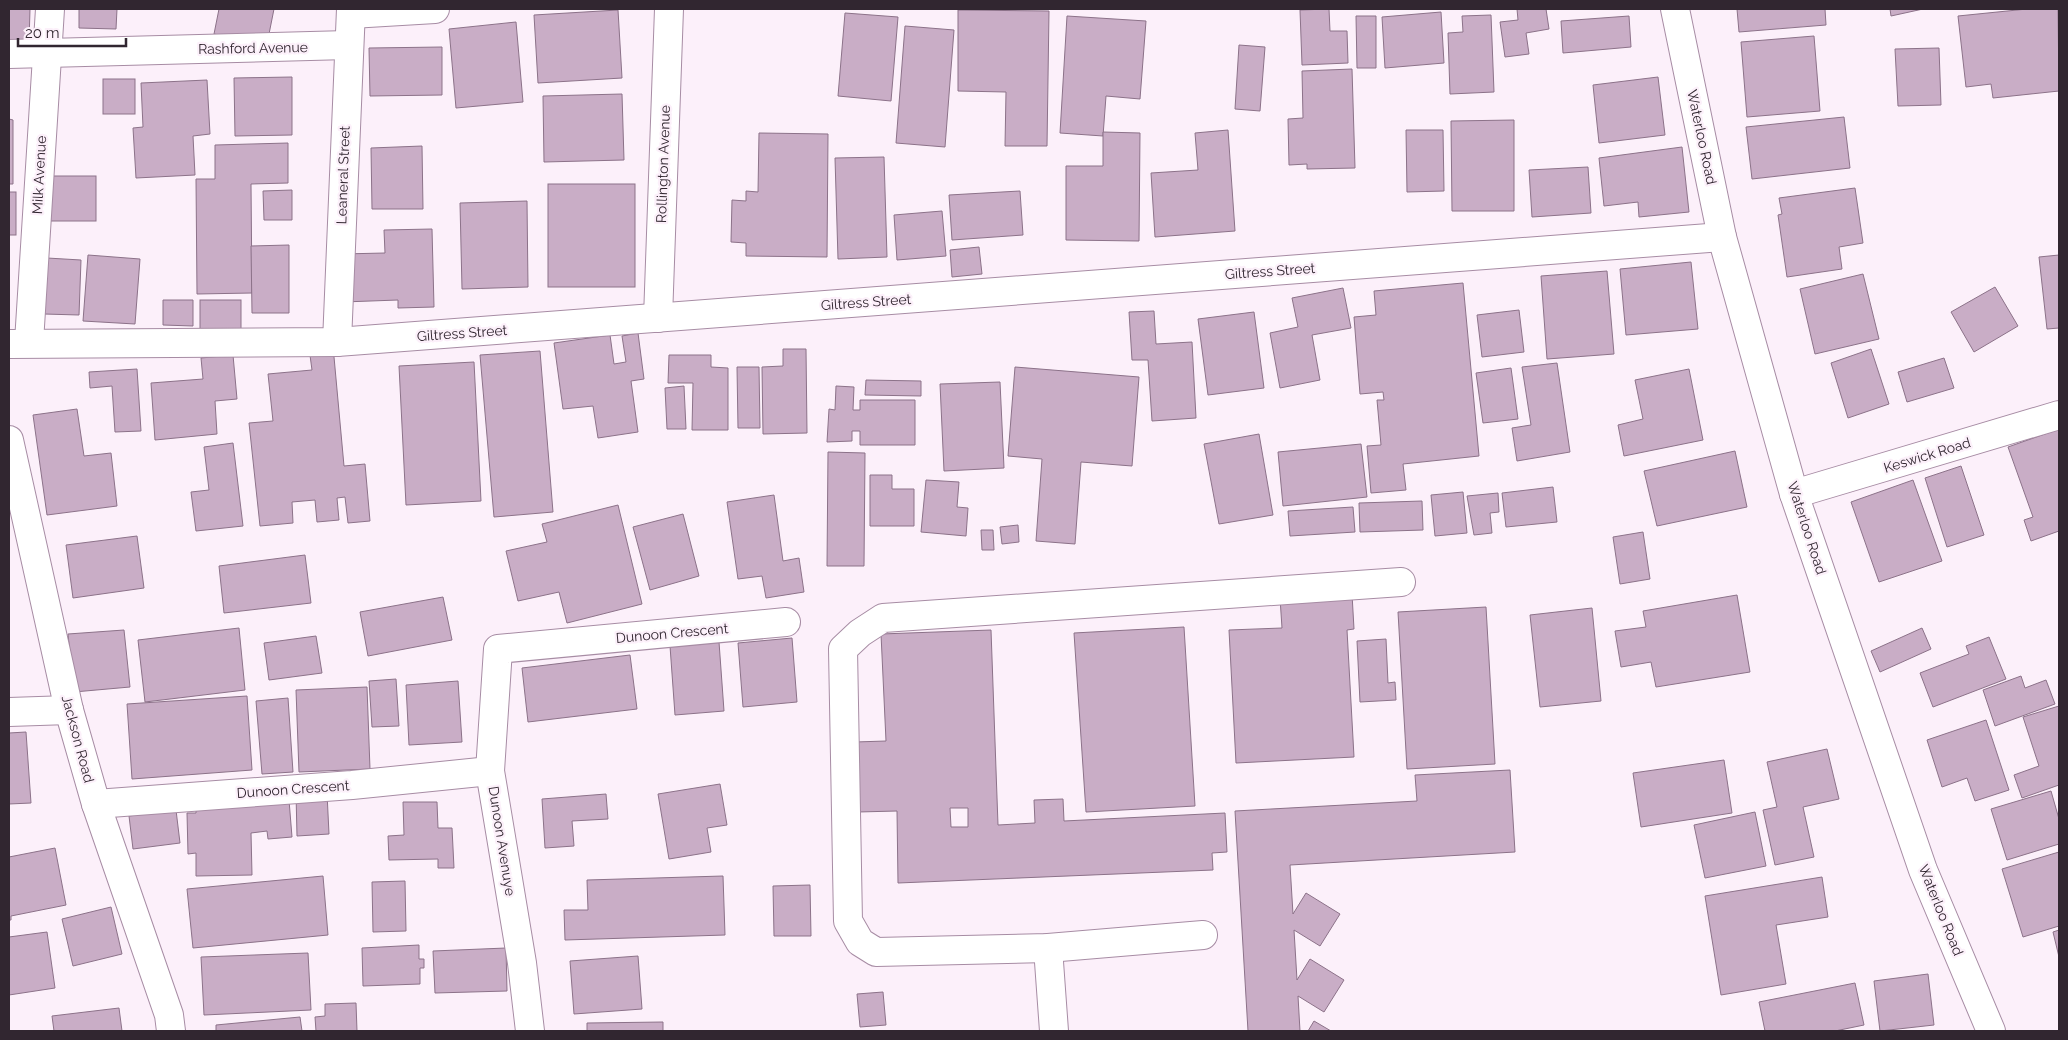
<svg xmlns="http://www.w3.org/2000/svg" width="2068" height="1040" viewBox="0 0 2068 1040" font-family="Raleway,sans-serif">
<rect width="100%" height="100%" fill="#fcf0fa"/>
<!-- building -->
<g fill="#c9adc6" stroke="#8c7289" fill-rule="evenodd">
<polygon points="9,9 30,9 29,43 9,43"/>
<polygon points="79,9 117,9 116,29 79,28"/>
<polygon points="219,9 274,9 267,44 214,34"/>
<polygon points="1329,9 1330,31 1347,31 1348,63 1302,65 1300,10"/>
<polygon points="1517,9 1546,9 1549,29 1526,33 1529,54 1505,57 1500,22 1518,20"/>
<polygon points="1737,9 1825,9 1826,25 1739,32"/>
<polygon points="1890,9 1923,9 1891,16"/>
<polygon points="2027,9 2058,9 2059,91 1993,98 1991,84 1966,87 1958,16"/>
<polygon points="618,10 622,78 538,83 534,15"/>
<polygon points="958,10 1049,11 1047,146 1005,146 1006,92 958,91"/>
<polygon points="1441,12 1444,63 1385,68 1382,17"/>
<polygon points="845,13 898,17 891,101 838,96"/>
<polygon points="1491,15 1494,92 1450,94 1448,33 1463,32 1462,16"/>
<polygon points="1067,16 1146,21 1140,99 1106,96 1103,136 1060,133"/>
<polygon points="1356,16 1376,16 1376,68 1357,68"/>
<polygon points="1629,16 1631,47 1563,53 1561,21"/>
<polygon points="516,22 523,102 456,108 449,29"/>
<polygon points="905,26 954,30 945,147 896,143"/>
<polygon points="1814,36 1820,111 1747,117 1741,42"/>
<polygon points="1239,45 1265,47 1260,111 1235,109"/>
<polygon points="442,47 442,95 370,96 369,48"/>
<polygon points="1939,48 1941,105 1898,106 1895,49"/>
<polygon points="1352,69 1355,168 1307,169 1307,164 1289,165 1288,119 1303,118 1302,71"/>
<polygon points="292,77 292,135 235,136 234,78"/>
<polygon points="1658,77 1665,135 1599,143 1593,85"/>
<rect x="103" y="79" width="32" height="35"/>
<polygon points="207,80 210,134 193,136 195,175 136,178 133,128 143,127 141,83"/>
<polygon points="622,94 624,160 544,162 543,96"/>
<polygon points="1844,117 1850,168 1752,179 1746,127"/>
<polygon points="9,119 13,120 13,184 9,184"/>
<polygon points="1514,120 1514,211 1452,211 1451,121"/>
<polygon points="1228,130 1235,231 1155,237 1151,173 1198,170 1195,133"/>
<polygon points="1406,130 1443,130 1444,191 1407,192"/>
<polygon points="1103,132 1140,133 1139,241 1066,240 1066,166 1103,166"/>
<polygon points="759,133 828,134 827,257 746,256 746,243 731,242 732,200 746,201 746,191 758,192"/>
<polygon points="288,143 288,183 251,184 252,293 197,294 196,179 215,179 215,145"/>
<polygon points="422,146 423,209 372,209 371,148"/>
<polygon points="1682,147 1689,212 1639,217 1638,202 1604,206 1599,158"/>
<polygon points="884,157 887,257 838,259 835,158"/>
<polygon points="1588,167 1591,213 1532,217 1529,170"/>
<rect x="47" y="176" width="49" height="45"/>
<rect x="548" y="184" width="87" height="103"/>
<polygon points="1855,188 1863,243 1839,247 1842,269 1787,277 1778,215 1782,214 1779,198"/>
<polygon points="292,190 292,220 264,220 263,191"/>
<polygon points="1020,191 1023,235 952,240 949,195"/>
<rect x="9" y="192" width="7" height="43"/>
<polygon points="527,201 528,287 462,289 460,203"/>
<polygon points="942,211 946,256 897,260 894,215"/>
<polygon points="432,229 434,307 398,308 398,300 343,302 341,254 385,253 384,230"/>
<polygon points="289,245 289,313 252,313 251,246"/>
<polygon points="979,247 982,274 952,277 950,250"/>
<polygon points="88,255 140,259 135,324 83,321"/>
<polygon points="2059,255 2059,328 2047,329 2039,257"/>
<polygon points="47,258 81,260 79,315 44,314"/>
<polygon points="1691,262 1698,329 1626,335 1620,269"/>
<polygon points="1607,271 1614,354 1547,359 1541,276"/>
<polygon points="1863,274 1879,339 1815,354 1800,289"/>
<polygon points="1463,283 1479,456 1403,464 1406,490 1371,493 1367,446 1381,445 1377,400 1384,400 1383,392 1360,394 1354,317 1376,315 1374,291"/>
<polygon points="1995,287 2018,326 1974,352 1951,312"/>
<polygon points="1343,288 1351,328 1312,335 1320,380 1280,388 1270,333 1298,327 1292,298"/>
<polygon points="163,300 193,300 193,326 163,325"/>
<rect x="200" y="300" width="41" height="29"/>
<polygon points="1519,310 1524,352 1482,357 1477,315"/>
<polygon points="1154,311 1156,344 1192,342 1196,418 1152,421 1148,360 1132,360 1129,312"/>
<polygon points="1254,312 1264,388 1208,395 1198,319"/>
<polygon points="638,333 644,379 631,381 638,432 598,438 593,406 563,409 554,343 610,335 614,364 626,362 622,336"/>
<polygon points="333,346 344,466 365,464 370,521 348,523 345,497 337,498 339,520 317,522 315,500 292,502 293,523 260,526 249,423 273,421 268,374 312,370 309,348"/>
<polygon points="783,349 806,349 807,433 763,434 762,367 783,366"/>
<polygon points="1871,349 1889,404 1848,418 1831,363"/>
<polygon points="540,351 553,512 494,517 480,355"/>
<polygon points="233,355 237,399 215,401 217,434 155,440 151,383 203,379 201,358"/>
<polygon points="669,355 711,355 711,367 728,368 728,430 692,430 693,383 668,383"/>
<polygon points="1944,358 1954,388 1907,402 1898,372"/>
<polygon points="474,362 481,501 406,505 399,366"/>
<polygon points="1557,363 1570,452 1517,461 1512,428 1531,425 1522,367"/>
<polygon points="737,367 759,367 760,428 738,428"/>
<polygon points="1015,367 1139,377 1132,466 1081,462 1075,544 1036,541 1042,459 1008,456"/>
<polygon points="1511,368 1518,419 1483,423 1476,373"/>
<polygon points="137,369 141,431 115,432 112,386 90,388 89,372"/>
<polygon points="1689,369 1703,440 1624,456 1618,425 1643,419 1635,380"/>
<polygon points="866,380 921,381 921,396 865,395"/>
<polygon points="1000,382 1004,468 944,471 940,384"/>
<polygon points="684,386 686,429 667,429 665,388"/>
<polygon points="836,386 854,387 853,410 860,410 860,400 915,400 915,445 860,445 860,431 852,431 852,441 827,442 829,409 835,410"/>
<polygon points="77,409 84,456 111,453 117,506 47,515 33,415"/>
<polygon points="2059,429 2059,531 2031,541 2024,520 2033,517 2008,447"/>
<polygon points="1259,434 1273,515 1219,524 1204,444"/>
<polygon points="233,443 243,526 196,531 191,492 209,490 204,447"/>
<polygon points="1361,444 1367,497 1283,506 1278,452"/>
<polygon points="1735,451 1747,507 1657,526 1644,471"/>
<polygon points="828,452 865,453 864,566 827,566"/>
<polygon points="1961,466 1984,535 1947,547 1925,478"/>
<polygon points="870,475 892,475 892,489 914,489 914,526 870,526"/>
<polygon points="926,480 959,482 957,507 968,508 966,536 921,532"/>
<polygon points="1913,480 1942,561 1879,582 1851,502"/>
<polygon points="1553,487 1557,522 1506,527 1502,493"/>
<polygon points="1463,492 1467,533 1435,536 1431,495"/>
<polygon points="1498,493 1499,512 1490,513 1492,533 1474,535 1467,496"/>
<polygon points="774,495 783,561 799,558 804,592 766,598 762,576 738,579 727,502"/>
<polygon points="1422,501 1423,530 1360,532 1359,503"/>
<polygon points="618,505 642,604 567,623 559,592 518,601 506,551 547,542 542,524"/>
<polygon points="1353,507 1355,532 1290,536 1288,511"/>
<polygon points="683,514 699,576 650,590 633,527"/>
<polygon points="1018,525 1019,542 1002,544 1000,527"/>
<polygon points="981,530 993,530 994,550 982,550"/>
<polygon points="1643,532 1650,579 1620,584 1613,537"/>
<polygon points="137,536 144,588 73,598 66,545"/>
<polygon points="305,555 311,603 224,613 219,566"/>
<polygon points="1352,594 1354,629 1347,630 1354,757 1236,763 1229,630 1282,628 1280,598"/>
<polygon points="1737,595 1750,672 1656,687 1651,662 1621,667 1615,631 1646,627 1643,611"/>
<polygon points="443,597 452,640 368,656 360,612"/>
<polygon points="1486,607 1495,764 1407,769 1398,612"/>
<polygon points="1592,608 1601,701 1540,707 1530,615"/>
<polygon points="1184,627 1195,806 1086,812 1074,633"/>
<polygon points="239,628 245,690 145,702 138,640"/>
<polygon points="1922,628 1931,649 1880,672 1871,651"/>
<polygon points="124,630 130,687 74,692 68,634"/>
<path d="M991 630 998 825 1035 823 1034 800 1063 799 1064 821 1225 813 1227 852 1212 853 1213 870 898 883 897 811 858 812 855 742 886 741 881 634ZM950 808H968V827H951Z"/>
<polygon points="316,636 322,673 269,680 264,643"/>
<polygon points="1989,637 2006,679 1933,707 1920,673 1969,654 1966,646"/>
<polygon points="792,638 797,702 743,707 738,643"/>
<polygon points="1386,639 1388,683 1395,682 1396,700 1360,702 1357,641"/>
<polygon points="719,642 724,711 675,715 670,646"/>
<polygon points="630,655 637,709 528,722 522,668"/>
<polygon points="2021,676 2025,688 2046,680 2055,704 1995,726 1983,690"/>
<polygon points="396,679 399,726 372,727 369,681"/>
<polygon points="458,681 462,742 409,745 406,685"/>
<polygon points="367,687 370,769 299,772 296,690"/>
<polygon points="247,696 252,770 132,779 127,704"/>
<polygon points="288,698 293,772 262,774 256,701"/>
<polygon points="2059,706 2059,785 2022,798 2014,775 2039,766 2023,717"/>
<polygon points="1986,720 2009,790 1975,801 1967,778 1942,787 1927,740"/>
<polygon points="26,732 31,803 9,804 9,733"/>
<polygon points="1827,749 1839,799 1803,807 1814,857 1775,865 1763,810 1777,807 1767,762"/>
<polygon points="1724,760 1732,813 1641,827 1633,773"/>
<polygon points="1510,770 1515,852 1290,865 1293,914 1306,893 1340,914 1320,946 1294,930 1297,980 1310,959 1344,980 1324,1012 1298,996 1300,1031 1248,1031 1235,811 1417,801 1415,775"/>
<polygon points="720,784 727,825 707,828 711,852 669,859 658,794"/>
<polygon points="2051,791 2059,819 2059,844 2007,860 1991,809"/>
<polygon points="296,793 327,793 329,834 297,836"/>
<polygon points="606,794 608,819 572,821 574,846 545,848 542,799"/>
<polygon points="289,800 292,837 268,839 267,831 251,833 252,875 196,876 196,853 188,854 187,813 196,813 196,810 231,808 230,804"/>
<polygon points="403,802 437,802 438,828 452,828 454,868 438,868 438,859 389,860 388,836 404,835"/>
<polygon points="176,810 180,843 133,849 129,816"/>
<polygon points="1755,812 1766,866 1705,878 1694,825"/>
<polygon points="55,848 66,905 11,916 11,920 9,920 9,857"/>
<polygon points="2059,852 2059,926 2023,937 2002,869"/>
<polygon points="323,876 328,935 193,948 187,889"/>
<polygon points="723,876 725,935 565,940 564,910 588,910 587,880"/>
<polygon points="1822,877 1828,917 1776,925 1786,984 1721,995 1705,896"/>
<polygon points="405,881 406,931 373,932 372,882"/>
<polygon points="810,885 811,936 774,936 773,886"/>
<polygon points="111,907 122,954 73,966 62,919"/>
<polygon points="2059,930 2059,957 2053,932"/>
<polygon points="47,932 55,988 9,995 9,937"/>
<polygon points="419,945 419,959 424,959 424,968 420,968 420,984 363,986 362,948"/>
<polygon points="506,948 507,991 435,993 433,951"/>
<polygon points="308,953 311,1010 204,1015 201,957"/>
<polygon points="638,956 642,1009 574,1014 570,961"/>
<polygon points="1928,974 1934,1025 1880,1031 1874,981"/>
<polygon points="1855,983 1864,1025 1835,1031 1765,1031 1759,1002"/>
<polygon points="883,992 886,1025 860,1027 857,994"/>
<polygon points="356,1003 357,1031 316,1031 315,1017 325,1016 325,1004"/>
<polygon points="119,1008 122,1031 54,1031 52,1016"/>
<polygon points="300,1017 302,1031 216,1031 216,1025"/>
<polygon points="1314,1021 1331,1031 1308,1031"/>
<polygon points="663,1022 663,1031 587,1031 587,1023"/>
</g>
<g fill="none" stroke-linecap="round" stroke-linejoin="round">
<!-- minor casing -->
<g stroke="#a78ca4" stroke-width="30">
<g id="minor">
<polyline points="1675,9 1722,237 1794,494 1923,870 1991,1031"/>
<polyline points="351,14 435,9"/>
<polyline points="9,54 348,45"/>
<polyline points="658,318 669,9"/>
<polyline points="29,342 50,9"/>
<polyline points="337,342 351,9"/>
<polyline points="9,344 337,342 1722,237"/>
<polyline points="9,440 69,710 96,804 169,1015 171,1031"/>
<polyline points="1794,494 2059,415"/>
<polyline points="9,712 69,710"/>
<polyline points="96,804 352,785 490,771"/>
<polyline points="1203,935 1048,948 876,952 860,942 848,921 843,649 860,633 883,618 1401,582"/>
<polyline points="1048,948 1054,1031"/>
<polyline points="530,1031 522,963 490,771 498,649 786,622"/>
</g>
</g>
<!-- minor -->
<use href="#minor" stroke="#fff" stroke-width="28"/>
</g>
<g text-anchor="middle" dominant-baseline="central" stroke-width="4.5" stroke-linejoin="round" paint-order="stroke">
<!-- street labels -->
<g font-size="14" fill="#312630" stroke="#fcf0fa">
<text transform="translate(253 48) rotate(-1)">Rashford Avenue</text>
<text transform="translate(1702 137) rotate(78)">Waterloo Road</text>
<text transform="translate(663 164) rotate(-88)">Rollington Avenue</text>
<text transform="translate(39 175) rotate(-87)">Milk Avenue</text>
<text transform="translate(343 175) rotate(-88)">Leaneral Street</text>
<text transform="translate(1270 271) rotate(-4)">Giltress Street</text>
<text transform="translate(866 302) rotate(-4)">Giltress Street</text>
<text transform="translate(462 333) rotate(-4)">Giltress Street</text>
<text transform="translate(1927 455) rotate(-17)">Keswick Road</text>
<text transform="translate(1807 528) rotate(72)">Waterloo Road</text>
<text transform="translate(672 633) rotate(-5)">Dunoon Crescent</text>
<text transform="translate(78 739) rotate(75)">Jackson Road</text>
<text transform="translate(293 789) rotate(-4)">Dunoon Crescent</text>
<text transform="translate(502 841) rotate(81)">Dunoon Avenuye</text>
<text transform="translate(1941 910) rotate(68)">Waterloo Road</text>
</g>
</g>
<!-- border -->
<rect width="2068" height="1040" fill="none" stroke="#312630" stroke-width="20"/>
<!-- scale -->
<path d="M18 38v8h108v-8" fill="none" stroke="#312630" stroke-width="2.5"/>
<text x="25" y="38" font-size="15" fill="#312630" stroke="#fcf0fa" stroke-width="4" paint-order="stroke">20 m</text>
</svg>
